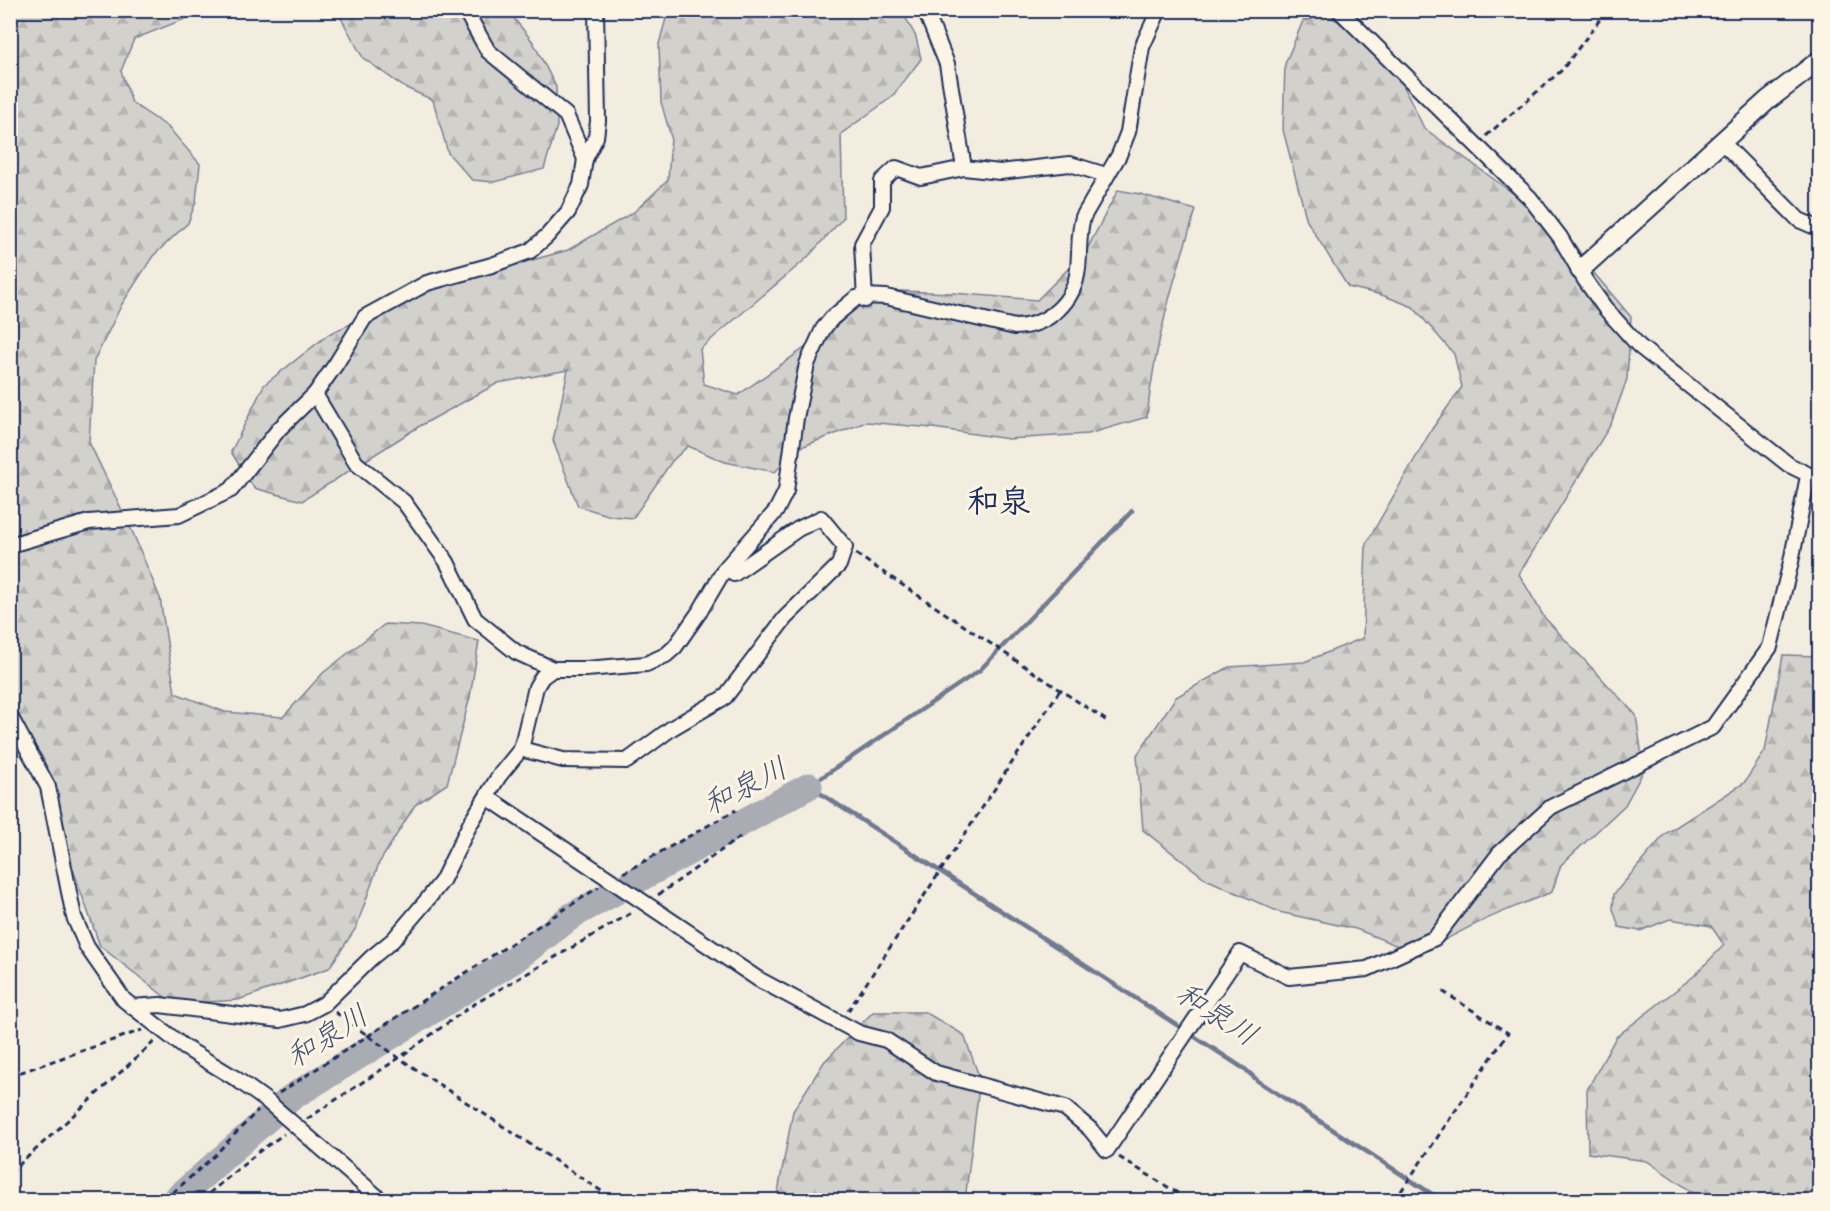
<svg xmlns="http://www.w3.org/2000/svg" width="1830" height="1211" viewBox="0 0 1830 1211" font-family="Caveat,'Klee One',sans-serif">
<defs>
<pattern id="forest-firs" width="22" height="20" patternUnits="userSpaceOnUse" patternTransform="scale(1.5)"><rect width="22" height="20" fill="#d3d1cc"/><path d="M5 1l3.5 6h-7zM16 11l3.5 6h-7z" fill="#b5b4b2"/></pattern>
</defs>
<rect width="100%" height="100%" fill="#f3ede0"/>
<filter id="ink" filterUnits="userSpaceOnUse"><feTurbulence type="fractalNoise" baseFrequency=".0167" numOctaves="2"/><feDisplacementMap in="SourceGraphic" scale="12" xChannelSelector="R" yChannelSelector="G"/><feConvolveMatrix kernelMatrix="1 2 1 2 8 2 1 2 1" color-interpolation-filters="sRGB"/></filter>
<g filter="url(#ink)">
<!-- forest -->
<g fill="url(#forest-firs)" stroke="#778095" stroke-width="1.5">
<polygon points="344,10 508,11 533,42 556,87 557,126 544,169 494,182 472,180 448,153 433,100 404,87 363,58 341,18"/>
<polygon points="10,11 205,11 134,39 121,71 132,103 168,127 200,164 196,201 188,223 153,256 122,304 94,361 89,442 133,533 160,598 175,693 225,712 283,717 323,673 385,624 421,626 479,641 470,697 447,784 415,805 379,863 356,928 329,968 238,1000 174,1004 100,946 59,830 11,714"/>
<path d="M668 11H902L916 37 921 59 892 97 841 134 843 218 807 258 700 349 704 384 738 395 840 323 875 290 953 293 1037 300 1086 251 1118 190 1140 194 1196 210C1174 277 1154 346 1147 417L1088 434 1009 439 933 428 866 422 796 449 775 472 725 462 688 446 672 461 633 518 611 516 578 506 553 441 568 370 498 383 418 427 302 501 254 488 231 452 264 385 329 334 419 292 568 250 634 212 668 180 671 137 661 102 659 44Z"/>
<path d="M1327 15 1385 47 1424 128 1566 232 1594 273 1631 317 1627 379 1611 424 1519 574 1544 617 1636 715 1644 770 1625 805 1561 865 1552 892C1506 910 1461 928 1420 955L1356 929 1279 912 1206 879 1143 830 1137 755 1176 697 1229 667 1304 662 1363 638 1366 544 1432 429 1462 387 1454 354 1413 307 1382 295 1348 287 1307 221 1283 130 1285 64 1303 21Z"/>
<polygon points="1783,655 1819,656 1819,1200 1702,1200 1701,1198 1647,1161 1588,1153 1587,1090 1616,1037 1694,976 1724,945 1711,926 1670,919 1640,931 1619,927 1613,909 1614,894 1665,834 1744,783 1765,751"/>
<polygon points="873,1012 925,1012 964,1035 980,1079 965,1200 773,1200 777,1197 793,1111 824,1062"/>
</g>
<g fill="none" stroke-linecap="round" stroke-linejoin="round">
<!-- stream -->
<polyline stroke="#707a91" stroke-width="4.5" points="1132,511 980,670 809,786 1246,1070 1258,1081 1441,1200"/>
<!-- river -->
<polyline stroke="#a9acb3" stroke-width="27" points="175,1200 292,1097 514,960 573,915 809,786"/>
<!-- minor casing -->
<g stroke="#1b2f5e" stroke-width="18">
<g id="minor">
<polyline points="465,10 488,51 566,115 585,159"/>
<polyline points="925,10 947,64 964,168"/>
<polyline points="1339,10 1530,198 1560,237 1585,280 1605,308 1639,346 1789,465 1820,480"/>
<polyline points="1722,142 1799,220 1820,229"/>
<polyline points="865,300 862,244 882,207 882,181 896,168 921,177 964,168 1000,172 1070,164 1106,175"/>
<polyline points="315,394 336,364 365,317 427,283 492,265 530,251 547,236 568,212 581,185 585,159 596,137 598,121 596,10"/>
<polyline points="10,545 89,522 179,515 231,490 279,429 315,394 356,463 404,502 447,562 475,619 516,652 553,669"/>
<polyline points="10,716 48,787 74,917 87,947 124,1000 184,1047 235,1078 267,1101 381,1200"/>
<polyline points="521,749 563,760 627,761 672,728 725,697 785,618 839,565 845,547 821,518 798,529 734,574"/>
<polyline points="487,797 758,979 859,1033 886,1040 936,1073 1065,1108 1090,1129 1107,1150 1240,953 1289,977 1367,969 1435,938 1499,854 1551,807 1713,727 1770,647 1791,562 1808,476"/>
<path d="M132 1007 160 1005 280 1020 305 1014 324 1004 371 958 393 940 427 900 442 881 470 824 499 776 521 749 536 687 542 677 553 669H586L646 664 666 655 675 647 700 611 724 570 776 511 786 491 796 418 807 364 823 329 832 318 856 298 865 296 886 297 1015 327C1048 326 1075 302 1078 268 1080 251 1078 234 1083 217L1119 155 1128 132 1142 47 1159 10"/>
</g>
</g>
<!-- tertiary casing -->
<g stroke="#1b2f5e" stroke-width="22">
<polyline id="tertiary" points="1580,270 1768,100 1820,60"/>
</g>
<!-- path -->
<g stroke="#1b2f5e" stroke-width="3" stroke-dasharray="6 4.5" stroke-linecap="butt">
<polyline points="1486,136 1562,70 1607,10"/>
<polyline points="856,554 1107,721"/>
<polyline points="623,873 736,810"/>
<polyline points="658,895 743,835"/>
<polyline points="848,1011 1060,690"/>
<polyline points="335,1012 399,1058 615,1200"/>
<polyline points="10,1076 142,1030"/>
<polyline points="279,1093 599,887"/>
<polyline points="307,1119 399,1058 471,1006 633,912"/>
<polyline points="1119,1157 1189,1200"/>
<polyline points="10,1173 156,1040"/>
<polyline points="1398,1196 1406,1200"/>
<polyline points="165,1200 214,1156 258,1110"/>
<polyline points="201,1200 261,1150 284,1134"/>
<polyline points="1395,1200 1508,1033 1439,989"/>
</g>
<!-- minor -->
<use href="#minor" stroke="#fcf5e5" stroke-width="14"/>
<!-- tertiary -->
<use href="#tertiary" stroke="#fcf5e5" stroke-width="18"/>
</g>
</g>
<g text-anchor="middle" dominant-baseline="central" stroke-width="6" stroke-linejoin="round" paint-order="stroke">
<!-- water labels -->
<g font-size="30" font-style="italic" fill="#465478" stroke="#fcf5e5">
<text transform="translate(745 786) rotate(-27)">和泉川</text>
<text transform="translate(1217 1014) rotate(33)">和泉川</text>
<text transform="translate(327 1036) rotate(-32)">和泉川</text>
</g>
<!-- quarter labels -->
<g font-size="32" font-weight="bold" fill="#1b2f5e" stroke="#fcf5e5">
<text x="999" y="501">和泉</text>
</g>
</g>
<!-- margin -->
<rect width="1830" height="1211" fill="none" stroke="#fcf5e5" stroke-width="36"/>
<rect x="18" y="18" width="1794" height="1175" fill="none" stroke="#1b2f5e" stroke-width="2" filter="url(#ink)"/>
</svg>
